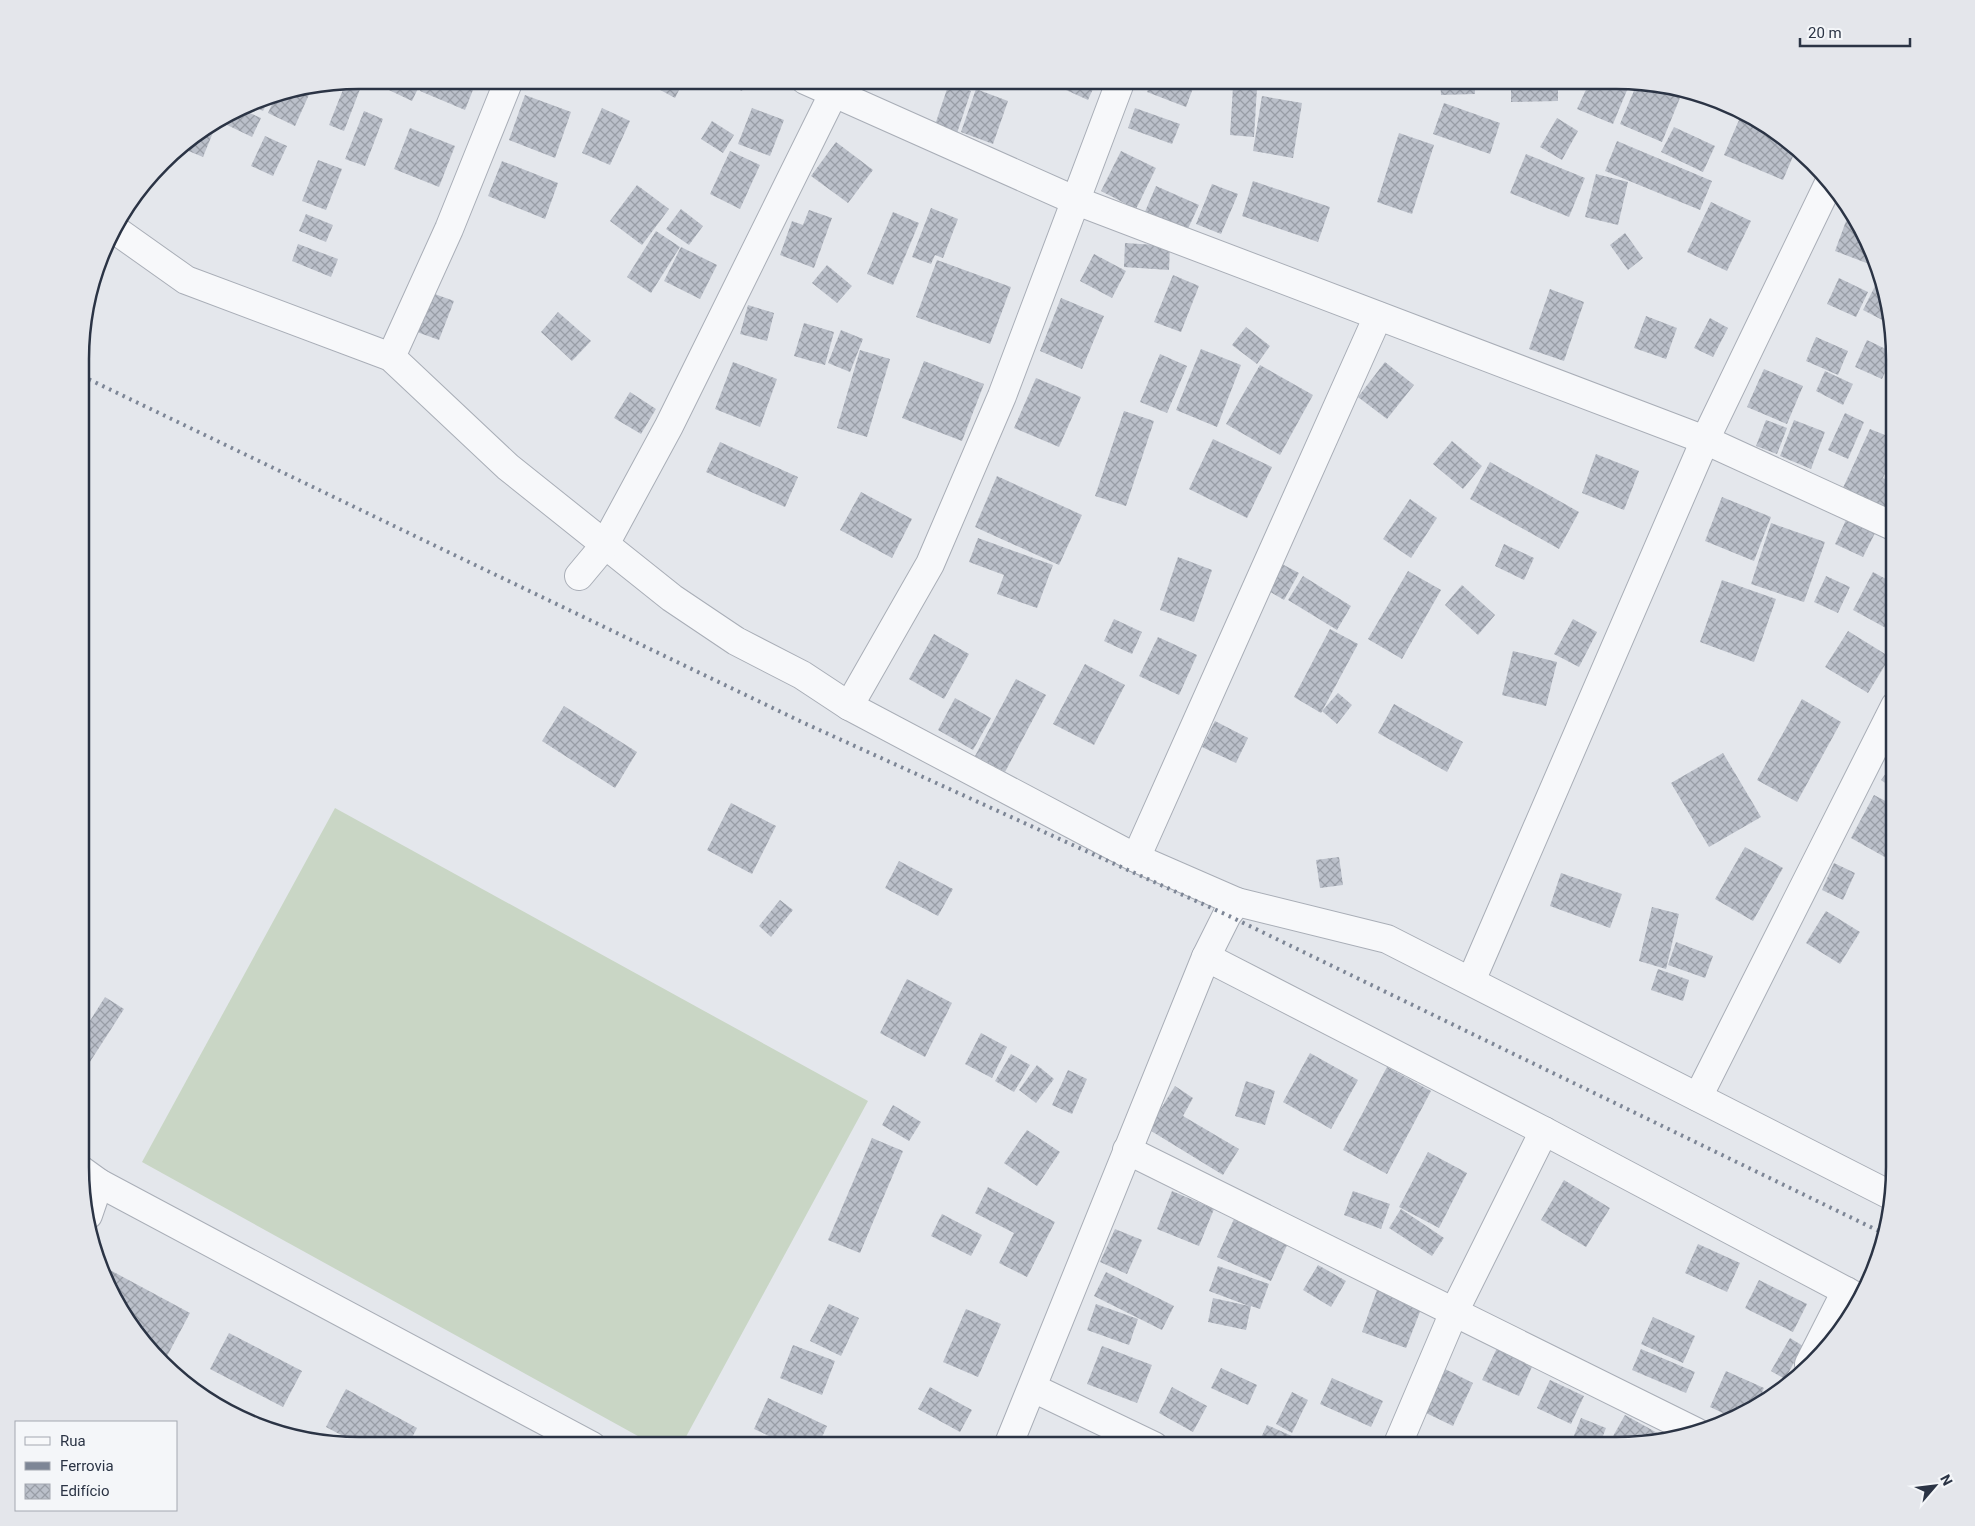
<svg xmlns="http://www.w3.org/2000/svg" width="1975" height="1526" viewBox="0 0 1975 1526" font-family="Roboto,sans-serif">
<defs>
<pattern id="building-cross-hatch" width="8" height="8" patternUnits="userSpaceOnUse" patternTransform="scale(1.25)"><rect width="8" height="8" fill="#bbc0ca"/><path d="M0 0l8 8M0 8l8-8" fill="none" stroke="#989da6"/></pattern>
</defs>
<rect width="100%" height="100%" fill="#e4e7ec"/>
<!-- garden -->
<polygon fill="#c9d6c5" points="335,808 868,1101 681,1446 656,1446 142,1162"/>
<!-- building -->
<g fill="url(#building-cross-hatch)">
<polygon points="368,80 422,80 412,101"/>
<polygon points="424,80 477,80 465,110 420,91"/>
<polygon points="635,80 652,80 650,86"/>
<polygon points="657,80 684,80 675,98 653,86"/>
<polygon points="719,80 747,80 742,91"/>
<polygon points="890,80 908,80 906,86"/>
<polygon points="1044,80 1097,80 1088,100"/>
<polygon points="1151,80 1196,80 1186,107 1147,92"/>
<polygon points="1440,80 1475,81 1475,94 1441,95"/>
<polygon points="353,81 362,84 344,131 329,125 346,82"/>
<polygon points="1511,81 1558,81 1558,101 1511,102"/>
<polygon points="1590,81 1623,81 1630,83 1613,124 1577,109"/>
<polygon points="1638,81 1682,93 1662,142 1620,124"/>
<polygon points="949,83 971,91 957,133 935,125"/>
<polygon points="1233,87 1257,88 1254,137 1230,135"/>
<polygon points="312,88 295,126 268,113 277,93"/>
<polygon points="976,89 1008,101 993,144 961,132"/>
<polygon points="269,95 271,95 263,111 251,105"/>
<polygon points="525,95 571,112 555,158 509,140"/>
<polygon points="1262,96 1302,103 1293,158 1253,151"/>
<polygon points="1444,103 1500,123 1490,154 1433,134"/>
<polygon points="602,108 630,121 610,165 582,153"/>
<polygon points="752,108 784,120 770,156 738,144"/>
<polygon points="1135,108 1180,124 1172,144 1128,128"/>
<polygon points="243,110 261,118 252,137 225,124 227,119"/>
<polygon points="364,111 383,119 365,166 345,159"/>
<polygon points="1742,113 1797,147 1783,180 1724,155"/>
<polygon points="1557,118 1578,131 1562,160 1540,147"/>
<polygon points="712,121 734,135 723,153 701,139"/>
<polygon points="216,125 203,157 179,147"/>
<polygon points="1674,127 1715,146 1703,172 1661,152"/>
<polygon points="410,128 455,146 439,187 394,169"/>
<polygon points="1399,133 1434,145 1412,214 1377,202"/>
<polygon points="265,136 287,146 273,176 251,166"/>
<polygon points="1617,141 1712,181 1700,210 1605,171"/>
<polygon points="836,142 873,170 848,203 811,176"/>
<polygon points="730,151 760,165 740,209 710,194"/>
<polygon points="1121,151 1156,168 1136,209 1101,191"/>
<polygon points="1526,154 1585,178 1569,217 1510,193"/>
<polygon points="318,160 342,169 326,210 302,201"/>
<polygon points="502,161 558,183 545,219 488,196"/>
<polygon points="1596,174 1628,182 1618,225 1585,217"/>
<polygon points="1253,181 1330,207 1318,242 1242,216"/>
<polygon points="1212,184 1238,194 1221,234 1196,224"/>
<polygon points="637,185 669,209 642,245 610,221"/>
<polygon points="1156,186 1199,205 1186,233 1144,214"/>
<polygon points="1711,202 1751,221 1727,271 1687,252"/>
<polygon points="931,208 958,219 943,258 935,255 931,264 912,257"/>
<polygon points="681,209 703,226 689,245 666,229"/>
<polygon points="809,210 832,218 814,268 780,255 792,221 803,225"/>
<polygon points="893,212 919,223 893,285 867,274"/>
<polygon points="1849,213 1866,236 1877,267 1835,251"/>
<polygon points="306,214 333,225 326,242 299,231"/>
<polygon points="656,231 680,247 651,293 627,277"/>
<polygon points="1625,233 1643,258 1628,270 1610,245"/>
<polygon points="1125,243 1170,246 1169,270 1124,267"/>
<polygon points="298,244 338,259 331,277 292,261"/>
<polygon points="681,247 717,265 700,299 664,281"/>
<polygon points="1094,254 1126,271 1112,298 1080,281"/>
<polygon points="937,260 1011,287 990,344 916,317"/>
<polygon points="827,265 852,286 837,303 812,283"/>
<polygon points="1173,275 1199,286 1181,332 1154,322"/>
<polygon points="1880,276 1890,304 1892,325 1863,310"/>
<polygon points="1839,278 1868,292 1856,317 1827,304"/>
<polygon points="1550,289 1584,302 1564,361 1529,349"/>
<polygon points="432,293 454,301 439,340 417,332"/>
<polygon points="1061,298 1104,316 1082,369 1040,351"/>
<polygon points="748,305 774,313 767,341 740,334"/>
<polygon points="558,312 591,341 572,361 541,332"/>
<polygon points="1646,316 1677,328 1666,359 1634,348"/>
<polygon points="1710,318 1728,328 1713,357 1694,348"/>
<polygon points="804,323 834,332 825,365 794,356"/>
<polygon points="1246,327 1270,346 1257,364 1232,345"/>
<polygon points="841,330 863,339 850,372 828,363"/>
<polygon points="1816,337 1848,351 1838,375 1806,361"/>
<polygon points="1867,340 1894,353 1882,379 1855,367"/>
<polygon points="1201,349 1241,365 1217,427 1176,410"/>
<polygon points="860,350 890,359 867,437 837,428"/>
<polygon points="1160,354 1187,366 1167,413 1140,402"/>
<polygon points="924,361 984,384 962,441 902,418"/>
<polygon points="733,362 777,379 760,427 715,409"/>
<polygon points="1385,362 1414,385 1387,419 1358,397"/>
<polygon points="1260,365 1313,395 1280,455 1226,424"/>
<polygon points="1764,369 1803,386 1787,424 1747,407"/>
<polygon points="1825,371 1853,384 1843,405 1816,391"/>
<polygon points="1036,378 1081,397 1059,447 1014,428"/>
<polygon points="630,392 656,409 641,434 614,418"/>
<polygon points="1124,411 1154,421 1126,506 1095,496"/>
<polygon points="1845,413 1864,422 1848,459 1828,450"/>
<polygon points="1766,420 1787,428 1777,454 1756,446"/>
<polygon points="1794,420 1825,432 1811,469 1780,456"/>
<polygon points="1870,429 1895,439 1895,451 1883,478 1895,484 1895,514 1842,490"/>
<polygon points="1213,439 1272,467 1247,518 1189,489"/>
<polygon points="1452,441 1482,466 1463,489 1433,464"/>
<polygon points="720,442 798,477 785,507 706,472"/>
<polygon points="1596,454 1639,471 1624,510 1582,493"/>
<polygon points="1490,462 1579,512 1559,549 1470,499"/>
<polygon points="997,476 1082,515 1059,565 975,527"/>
<polygon points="861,492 912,519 892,558 840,530"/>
<polygon points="1722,497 1771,517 1754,561 1705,541"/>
<polygon points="1410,499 1437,518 1411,558 1383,539"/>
<polygon points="1846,520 1875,533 1863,557 1835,544"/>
<polygon points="1771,523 1825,542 1804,602 1751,584"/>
<polygon points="978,538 1053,565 1037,608 997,594 1004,575 969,562"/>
<polygon points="1504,544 1534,558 1524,580 1495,566"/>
<polygon points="1178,557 1212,570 1194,622 1160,610"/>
<polygon points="1282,564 1299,573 1284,600 1267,590"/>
<polygon points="1408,571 1441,590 1402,659 1368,639"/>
<polygon points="1873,572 1895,584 1895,633 1853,610"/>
<polygon points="1303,576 1351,606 1337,630 1288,600"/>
<polygon points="1826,576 1850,587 1838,613 1814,602"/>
<polygon points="1722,580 1776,599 1754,662 1700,642"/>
<polygon points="1462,585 1495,615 1478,635 1445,605"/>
<polygon points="1114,619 1142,632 1132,654 1104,641"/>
<polygon points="1573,619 1597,632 1579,667 1554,654"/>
<polygon points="1330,629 1358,644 1321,713 1294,697"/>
<polygon points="1848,631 1890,657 1868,693 1825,667"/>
<polygon points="934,634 969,654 944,699 909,679"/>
<polygon points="1158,637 1197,655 1179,695 1139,676"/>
<polygon points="1513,651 1557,662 1546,706 1502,695"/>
<polygon points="1085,664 1125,685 1094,745 1053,724"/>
<polygon points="1016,679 1046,695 1005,772 975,756"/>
<polygon points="1338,693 1352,705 1337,724 1322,711"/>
<polygon points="955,698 991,718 973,750 938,730"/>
<polygon points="1802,699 1841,722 1797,802 1757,780"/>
<polygon points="1394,704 1463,742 1447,772 1378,733"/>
<polygon points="564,706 637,752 615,788 542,741"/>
<polygon points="1215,721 1248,738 1236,763 1202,747"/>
<polygon points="1723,753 1761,817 1709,847 1671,783"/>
<polygon points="1895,761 1895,790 1881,780"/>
<polygon points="1874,795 1895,806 1895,852 1890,860 1851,838"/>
<polygon points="731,803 776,826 752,874 707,850"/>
<polygon points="1745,847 1783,868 1753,921 1715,899"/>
<polygon points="1339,857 1343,885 1320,888 1316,860"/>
<polygon points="899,861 953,889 938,916 885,888"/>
<polygon points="1834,863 1855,873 1843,900 1822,890"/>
<polygon points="1561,873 1622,894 1610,928 1550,906"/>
<polygon points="780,900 793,910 771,937 759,926"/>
<polygon points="1652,907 1679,914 1666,969 1639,961"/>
<polygon points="1826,911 1860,932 1840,964 1806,943"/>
<polygon points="1676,942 1713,956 1705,978 1668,965"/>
<polygon points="1658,969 1689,980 1683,1001 1651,990"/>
<polygon points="907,979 952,1003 925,1057 880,1033"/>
<polygon points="105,997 124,1009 86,1068 81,1064 81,1035"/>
<polygon points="981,1033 1007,1047 992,1078 965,1064"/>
<polygon points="1310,1053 1358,1080 1331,1129 1283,1102"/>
<polygon points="1011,1054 1030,1065 1014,1092 995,1081"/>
<polygon points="1037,1065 1054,1079 1036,1103 1019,1090"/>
<polygon points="1387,1067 1431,1091 1387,1174 1343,1150"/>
<polygon points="1068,1070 1087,1079 1072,1114 1052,1105"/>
<polygon points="1246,1081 1275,1091 1265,1125 1235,1116"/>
<polygon points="1175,1086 1193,1098 1183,1116 1239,1149 1223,1175 1148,1129"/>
<polygon points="893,1105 921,1122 909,1141 882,1125"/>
<polygon points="1027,1130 1060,1152 1037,1186 1004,1163"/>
<polygon points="872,1138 903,1151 860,1253 828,1240"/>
<polygon points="1428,1152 1467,1173 1439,1228 1399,1207"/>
<polygon points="1564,1180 1610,1208 1586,1247 1541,1220"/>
<polygon points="988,1187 1055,1222 1027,1277 999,1263 1014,1233 975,1213"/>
<polygon points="1172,1191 1214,1209 1199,1246 1157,1229"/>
<polygon points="1353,1191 1390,1204 1381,1229 1344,1215"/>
<polygon points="1401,1209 1444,1238 1432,1256 1389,1228"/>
<polygon points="942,1214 982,1235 971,1256 931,1236"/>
<polygon points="1234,1219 1288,1243 1271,1281 1217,1257"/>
<polygon points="1115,1229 1142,1240 1127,1274 1100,1262"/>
<polygon points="1698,1244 1740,1263 1727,1292 1685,1273"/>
<polygon points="1318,1265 1346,1281 1331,1307 1303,1290"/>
<polygon points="1218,1266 1269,1284 1260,1309 1251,1306 1246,1330 1208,1322 1213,1298 1249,1306 1209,1291"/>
<polygon points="110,1270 190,1313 166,1358 156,1353 109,1291 105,1278"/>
<polygon points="1106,1272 1174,1306 1162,1330 1094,1296"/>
<polygon points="1759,1280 1807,1304 1793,1332 1745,1308"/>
<polygon points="1378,1287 1423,1304 1406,1348 1362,1332"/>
<polygon points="829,1304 859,1318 841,1356 810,1341"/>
<polygon points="1096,1304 1138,1319 1129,1345 1087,1330"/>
<polygon points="966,1309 1001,1324 978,1377 943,1362"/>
<polygon points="1653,1317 1695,1336 1683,1363 1641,1344"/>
<polygon points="229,1333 302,1371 283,1407 210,1369"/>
<polygon points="1790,1338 1803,1346 1785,1379 1771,1371"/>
<polygon points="793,1345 835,1361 822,1395 780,1378"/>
<polygon points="1102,1346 1152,1365 1137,1403 1087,1384"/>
<polygon points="1498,1346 1534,1362 1519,1396 1482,1380"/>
<polygon points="1641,1349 1695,1372 1686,1393 1632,1370"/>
<polygon points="1221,1368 1257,1385 1248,1405 1211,1388"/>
<polygon points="1445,1369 1473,1383 1453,1426 1424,1412"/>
<polygon points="1726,1371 1764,1388 1757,1404 1736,1419 1710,1407"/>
<polygon points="1332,1378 1383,1401 1371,1427 1320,1404"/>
<polygon points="1550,1380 1584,1396 1571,1424 1537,1408"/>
<polygon points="930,1387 972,1410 960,1432 918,1409"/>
<polygon points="1172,1387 1207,1406 1193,1432 1159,1413"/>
<polygon points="346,1389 417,1428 408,1445 360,1445 326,1427"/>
<polygon points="1292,1392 1308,1400 1292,1433 1276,1424"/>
<polygon points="768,1398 827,1426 818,1446 791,1446 754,1429"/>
<polygon points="1625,1415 1661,1435 1657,1442 1608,1445"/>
<polygon points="1581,1418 1606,1428 1599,1446 1570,1446"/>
<polygon points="1267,1425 1294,1437 1291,1446 1257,1446"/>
<polygon points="764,1436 782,1446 759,1446"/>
<polygon points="1436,1436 1452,1446 1431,1446"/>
<polygon points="1075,1439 1090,1446 1072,1446"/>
</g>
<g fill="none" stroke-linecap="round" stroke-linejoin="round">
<!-- minor casing -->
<g stroke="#a9aeb7" stroke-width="30">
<g id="minor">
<polyline points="805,80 1074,200 1705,440 1895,527"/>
<polyline points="114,229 186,280 391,357 508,467 672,598 736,641 802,675 849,706 1136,858 1237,902"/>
<polyline points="391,357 449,229 509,80"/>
<polyline points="579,576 604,546 669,426 840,80"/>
<polyline points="849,706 930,564 1002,396 1121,80"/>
<polyline points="1136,858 1378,316"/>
<polyline points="1206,957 1544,1131 1859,1298"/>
<polyline points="1471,981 1705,440 1828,185"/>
<polyline points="1698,1097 1895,706"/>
<polyline points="1127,1150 1696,1432"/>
<polyline points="81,1170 99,1183 592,1446"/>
<polyline points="88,1215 99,1183"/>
<polyline points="1809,1364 1846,1291"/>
<polyline points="1033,1388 1154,1446"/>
<polyline points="1008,1446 1206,957 1227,915 1237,902 1387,939 1892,1196"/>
<polyline points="1397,1446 1454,1312 1544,1131"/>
</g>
</g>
<!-- minor -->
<use href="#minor" stroke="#f7f8fa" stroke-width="28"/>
<!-- rail -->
<polyline stroke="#7d8696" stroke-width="4" stroke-dasharray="2.5 5" stroke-linecap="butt" points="82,376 804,723 1227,915 1883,1233"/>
</g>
<!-- crop -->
<path d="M0 0H1975V1526H0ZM359 89H1616A270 270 0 0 1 1886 359V1167A270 270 0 0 1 1616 1437H359A270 270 0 0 1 89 1167V359A270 270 0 0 1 359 89Z" fill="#e4e6eb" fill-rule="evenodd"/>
<path fill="none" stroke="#2b3445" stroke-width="2.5" d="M359 89H1616A270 270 0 0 1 1886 359V1167A270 270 0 0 1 1616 1437H359A270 270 0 0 1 89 1167V359A270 270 0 0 1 359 89Z"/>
<!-- legend -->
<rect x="15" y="1421" width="162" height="90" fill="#f4f6f9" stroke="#a4a8b1"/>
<rect x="25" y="1437" width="25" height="8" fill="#f7f8fa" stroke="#a4a8b1"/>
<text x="60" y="1446" font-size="15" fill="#2b3445">Rua</text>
<rect x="25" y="1462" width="25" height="8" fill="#7d8696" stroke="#a4a8b1"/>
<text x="60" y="1471" font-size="15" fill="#2b3445">Ferrovia</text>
<rect x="25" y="1484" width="25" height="15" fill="url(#building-cross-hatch)" stroke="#a4a8b1"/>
<text x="60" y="1496" font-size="15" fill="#2b3445">Edifício</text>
<!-- north arrow -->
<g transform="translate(1935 1486) rotate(62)" stroke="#f4f6f9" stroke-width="4" paint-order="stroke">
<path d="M0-4L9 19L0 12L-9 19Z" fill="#2b3445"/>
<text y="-8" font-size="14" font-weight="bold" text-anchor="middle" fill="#2b3445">N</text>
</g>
<!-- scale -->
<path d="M1800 38v8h110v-8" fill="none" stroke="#2b3445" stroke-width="2.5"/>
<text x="1808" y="38" font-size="15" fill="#2b3445" stroke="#f4f6f9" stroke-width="4" paint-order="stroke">20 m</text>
</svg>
